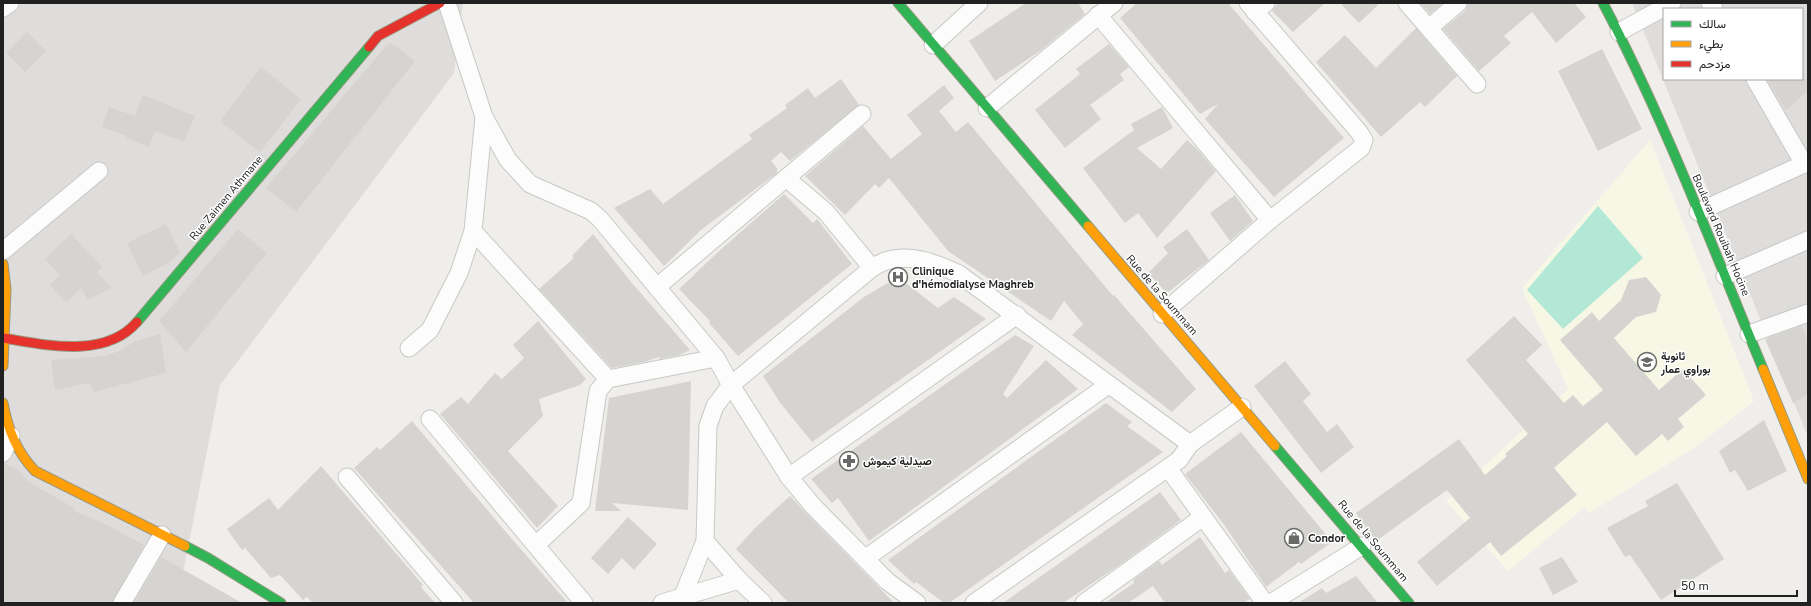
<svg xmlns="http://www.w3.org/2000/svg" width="1811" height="606" viewBox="0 0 1811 606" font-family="'Nunito Sans',Vazirmatn,sans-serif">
<rect width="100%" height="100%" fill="#f0eeea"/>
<!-- residential -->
<g fill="#dfdddb" fill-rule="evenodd">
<polygon points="3,3 463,3 454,73 220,385 177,603 3,603"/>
<path d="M1632 3H1808V437ZM1664 9H1802V79H1664Z"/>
</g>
<!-- education -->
<polygon fill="#f7f7e6" points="1650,140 1754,401 1697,446 1589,513 1585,507 1508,571 1446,501 1568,389 1522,288"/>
<!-- pitch -->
<polygon fill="#b4e8d6" points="1598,206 1643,258 1563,329 1527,290"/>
<!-- building -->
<g fill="#d6d4d1">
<polygon points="1026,3 1078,3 1085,14 1040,51 995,81 969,41"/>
<polygon points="1137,3 1228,3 1344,138 1274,197 1205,119 1218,104 1200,114 1120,18"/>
<polygon points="1278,3 1325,3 1293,32 1272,11"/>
<polygon points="1340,3 1380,3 1359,23"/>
<polygon points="1420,3 1443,3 1430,14"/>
<polygon points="1468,3 1574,3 1586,17 1556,43 1532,12 1504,36 1511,43 1479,71 1443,29 1465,11"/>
<polygon points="1416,28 1457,76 1425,107 1420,102 1381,137 1316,62 1345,35 1376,68"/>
<polygon points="27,32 46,51 25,72 6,53"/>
<polygon points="391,43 415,61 296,212 266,188 386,46"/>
<polygon points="1109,44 1129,67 1120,74 1124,80 1090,105 1101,119 1065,148 1035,110 1080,74 1076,69"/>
<polygon points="1602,49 1642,129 1598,151 1558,71"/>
<polygon points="261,67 301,99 260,152 220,121"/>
<polygon points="841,79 859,105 790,161 781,152 771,161 777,168 777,173 701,230 664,266 614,208 650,189 663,204 752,139 749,135 787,108 785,105 808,88 815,98"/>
<polygon points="1767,79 1808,79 1808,91 1786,110"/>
<polygon points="944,85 954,98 939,111 956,132 968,122 1113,296 1114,295 1196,389 1172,412 1072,335 1083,324 1064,301 1051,321 948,251 889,178 879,188 875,184 845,215 805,176 863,126 891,159 922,134 907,115"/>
<polygon points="143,95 195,116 184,142 155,131 149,147 126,138 127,136 102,127 109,107 135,116"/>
<polygon points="1162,107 1173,128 1137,148 1161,169 1187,140 1198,150 1216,171 1157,238 1138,213 1125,223 1083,168 1134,130 1131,124"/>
<polygon points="784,194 813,223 817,219 852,264 738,356 709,323 710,321 679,289 718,252"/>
<polygon points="1235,195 1253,221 1230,241 1210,213"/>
<polygon points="166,224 180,252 172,261 143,276 127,243"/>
<polygon points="238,229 267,253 186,352 159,321"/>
<polygon points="1187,229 1209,260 1167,293 1148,273 1168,253 1163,247"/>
<polygon points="71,234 102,267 97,272 111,288 88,300 81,288 66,302 50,285 60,275 45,259"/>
<polygon points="593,234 631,282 690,350 680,355 660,359 659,357 644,362 612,368 539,289 574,258 572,256"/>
<polygon points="898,277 938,308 954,297 986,319 812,442 781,404 763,376 864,297"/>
<polygon points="1646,277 1661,295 1656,312 1636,317 1614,338 1659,390 1683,369 1706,395 1678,419 1684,427 1668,441 1662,434 1636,456 1607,422 1554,468 1577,495 1501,556 1490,542 1437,586 1417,562 1470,518 1447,490 1376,541 1356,513 1459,439 1485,475 1507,456 1505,454 1528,434 1466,360 1514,316 1542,345 1526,360 1564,403 1573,395 1583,406 1603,390 1560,340 1592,312 1599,321 1621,300 1629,280"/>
<polygon points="538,321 586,379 580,385 539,399 543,416 508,451 558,506 537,528 440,414 461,397 468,404 495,373 502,379 524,358 513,345"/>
<polygon points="1802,326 1808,341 1808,394 1793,403 1765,339"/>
<polygon points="160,334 166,373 94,392 89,383 55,390 51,360 105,356 122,350 135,341"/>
<polygon points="1015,335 1034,346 1003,394 1007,398 1046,360 1078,389 869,541 838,498 832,503 811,479"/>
<polygon points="1285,361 1311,394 1303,401 1327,432 1337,424 1354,447 1321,473 1254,386"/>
<polygon points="691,381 688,510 612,503 621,511 595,511 609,398"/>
<polygon points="1106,403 1132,422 1127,426 1163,452 949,603 944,603 916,582 914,584 888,560"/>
<polygon points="1764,420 1787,471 1748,491 1735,470 1730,473 1719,451"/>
<polygon points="412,421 511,538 568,603 474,603 354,468 377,447 380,450"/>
<polygon points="1241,432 1332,542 1301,564 1299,562 1266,587 1225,526 1185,474"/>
<polygon points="3,463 18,470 29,482 76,509 74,511 105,524 144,545 112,603 3,603"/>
<polygon points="321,466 423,585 421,587 435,603 313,603 307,597 303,600 280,575 271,578 245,548 242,550 227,529 269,498 278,510"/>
<polygon points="1677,483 1724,559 1661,600 1630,555 1625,557 1607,528 1648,506 1645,501"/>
<polygon points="1160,492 1181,520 1121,564 1063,603 1003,603"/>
<polygon points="790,496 806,513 894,603 789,603 736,549 757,526"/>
<polygon points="628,517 657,544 634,570 622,558 608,574 591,558"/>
<polygon points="1200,537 1225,573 1229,570 1250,599 1243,603 1165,603 1153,586 1128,603 1105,603 1134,583 1133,580 1159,561 1162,565"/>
<polygon points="161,557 242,603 134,603"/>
<polygon points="1562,557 1578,582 1553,595 1539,568"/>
<polygon points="1356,576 1378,603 1298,603 1322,588 1326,593"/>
</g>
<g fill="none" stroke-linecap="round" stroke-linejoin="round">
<!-- street casing -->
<g stroke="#c8c8c6" stroke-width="19">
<g id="street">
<polyline points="447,3 484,117 508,160 530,184 591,211 600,219 716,358 731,385 789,477 813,506 887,581 917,603"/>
<polyline points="1407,3 1477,84"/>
<polyline points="1710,3 1714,9"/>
<polyline points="3,8 10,3"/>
<polyline points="1255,12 1266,3"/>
<polyline points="1098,15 1270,220"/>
<polyline points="1429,28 1458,3"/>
<polyline points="1619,32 1672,3"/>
<polyline points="933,45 979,3"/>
<polyline points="987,108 1114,3"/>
<polyline points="786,178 826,212 872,268"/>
<polyline points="1698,212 1804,164 1755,79"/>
<polyline points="473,231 608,379"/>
<polyline points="3,251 99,171"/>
<polyline points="1725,276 1808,240"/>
<polyline points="657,287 862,114"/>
<polyline points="1162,314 1270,220 1361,148 1364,140 1359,132 1248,3"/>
<polyline points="1749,334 1808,313"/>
<polyline points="409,348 430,330 459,273 473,231 484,117"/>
<polyline points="430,419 584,603"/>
<polyline points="3,453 11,436 3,433"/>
<polyline points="1168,468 1265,603"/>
<polyline points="347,477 454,603"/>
<polyline points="789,477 1017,315"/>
<polyline points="705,541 739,580 763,603"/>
<polyline points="536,545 581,503 598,391 608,379 716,358"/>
<polyline points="866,558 1108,385"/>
<path d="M682 598 705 541 708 426 715 406 731 385 872 268C899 249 932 261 959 274L1190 444"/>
<polyline points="122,603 162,535"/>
<polyline points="662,603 739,580"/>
<polyline points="974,603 1179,460 1190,444 1242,407"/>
<polyline points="1084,603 1203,517"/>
<polyline points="1271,603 1362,546"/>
</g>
</g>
<!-- fast casing -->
<g stroke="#979a80" stroke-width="11">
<g id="fast">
<polyline points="898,3 1088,226"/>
<path d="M1603 3C1665 121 1712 246 1763 369"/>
<polyline points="137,322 369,47"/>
<polyline points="1275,446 1409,603"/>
<polyline points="185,546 208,558 281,603"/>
</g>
</g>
<!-- slow casing -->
<g stroke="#979a80" stroke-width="11">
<g id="slow">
<polyline points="1088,226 1275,446"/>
<polyline points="3,264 6,289 3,366"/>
<polyline points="1763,369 1808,479"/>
<path d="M3 403C8 429 16 451 35 471L185 546"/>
</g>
</g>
<!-- jam casing -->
<g stroke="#979a80" stroke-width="11">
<g id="jam">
<polyline points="369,47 378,36 440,3"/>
<path d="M3 338C46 345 105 359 137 322"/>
</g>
</g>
<!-- street -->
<use href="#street" stroke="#fdfcfc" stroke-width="17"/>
<!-- fast -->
<use href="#fast" stroke="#30b455" stroke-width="9"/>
<!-- slow -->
<use href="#slow" stroke="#ff9f0a" stroke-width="9"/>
<!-- jam -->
<use href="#jam" stroke="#e5322d" stroke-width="9"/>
</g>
<!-- icons -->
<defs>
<g id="hospital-ring" transform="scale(1)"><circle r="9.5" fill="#fff" stroke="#696967" stroke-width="1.5"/><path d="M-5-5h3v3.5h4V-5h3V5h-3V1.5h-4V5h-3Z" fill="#696967"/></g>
<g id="school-ring" transform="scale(1)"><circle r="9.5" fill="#fff" stroke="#696967" stroke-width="1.5"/><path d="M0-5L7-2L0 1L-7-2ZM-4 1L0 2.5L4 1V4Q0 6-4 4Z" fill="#696967"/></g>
<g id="pharmacy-ring" transform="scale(1)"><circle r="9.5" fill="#fff" stroke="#696967" stroke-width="1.5"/><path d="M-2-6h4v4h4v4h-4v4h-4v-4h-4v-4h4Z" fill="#696967"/></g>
<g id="shop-ring" transform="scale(1)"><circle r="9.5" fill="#fff" stroke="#696967" stroke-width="1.5"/><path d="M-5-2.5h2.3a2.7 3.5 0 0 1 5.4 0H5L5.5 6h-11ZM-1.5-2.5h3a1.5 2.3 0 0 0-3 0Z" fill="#696967"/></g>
</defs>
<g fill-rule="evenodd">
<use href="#hospital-ring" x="898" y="277"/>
<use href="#school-ring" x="1647" y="362"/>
<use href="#pharmacy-ring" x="849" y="461"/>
<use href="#shop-ring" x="1294" y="538"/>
</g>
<g text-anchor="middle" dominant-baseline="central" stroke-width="3" stroke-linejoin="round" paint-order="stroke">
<!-- street labels -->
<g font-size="11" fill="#212121" stroke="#fff">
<text transform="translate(226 198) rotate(-50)">Rue Zaimen Athmane</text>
<text transform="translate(1721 235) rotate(67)">Boulevard Rouibah Hocine</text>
<text transform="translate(1162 295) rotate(49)">Rue de la Soummam</text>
<text transform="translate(1373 541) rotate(50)">Rue de la Soummam</text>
</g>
<!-- poi labels -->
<g font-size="11" font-weight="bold" fill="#212121" stroke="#fff" text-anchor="start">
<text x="912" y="271">Clinique<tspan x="912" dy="13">d'hémodialyse Maghreb</tspan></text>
<text x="1661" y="356">ثانوية<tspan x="1661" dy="13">بوراوي عمار</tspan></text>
<text x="863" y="461">صيدلية كيموش</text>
<text x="1308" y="538">Condor</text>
</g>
</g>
<!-- border -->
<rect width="1811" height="606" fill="none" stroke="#212121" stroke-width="8"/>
<!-- legend -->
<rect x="1663" y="8" width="140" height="72" fill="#ffffff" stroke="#a6a6a6"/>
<rect x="1671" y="21" width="20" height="6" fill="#30b455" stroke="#a6a6a6"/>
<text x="1699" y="28" font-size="12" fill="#212121">سالك</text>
<rect x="1671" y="41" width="20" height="6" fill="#ff9f0a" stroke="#a6a6a6"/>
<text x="1699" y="48" font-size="12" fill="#212121">بطيء</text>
<rect x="1671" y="61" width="20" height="6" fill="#e5322d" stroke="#a6a6a6"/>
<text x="1699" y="68" font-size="12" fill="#212121">مزدحم</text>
<!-- scale -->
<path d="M1675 590v6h122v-6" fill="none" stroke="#212121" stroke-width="2"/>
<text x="1681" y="590" font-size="12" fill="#212121" stroke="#ffffff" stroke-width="3" paint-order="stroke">50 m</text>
</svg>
